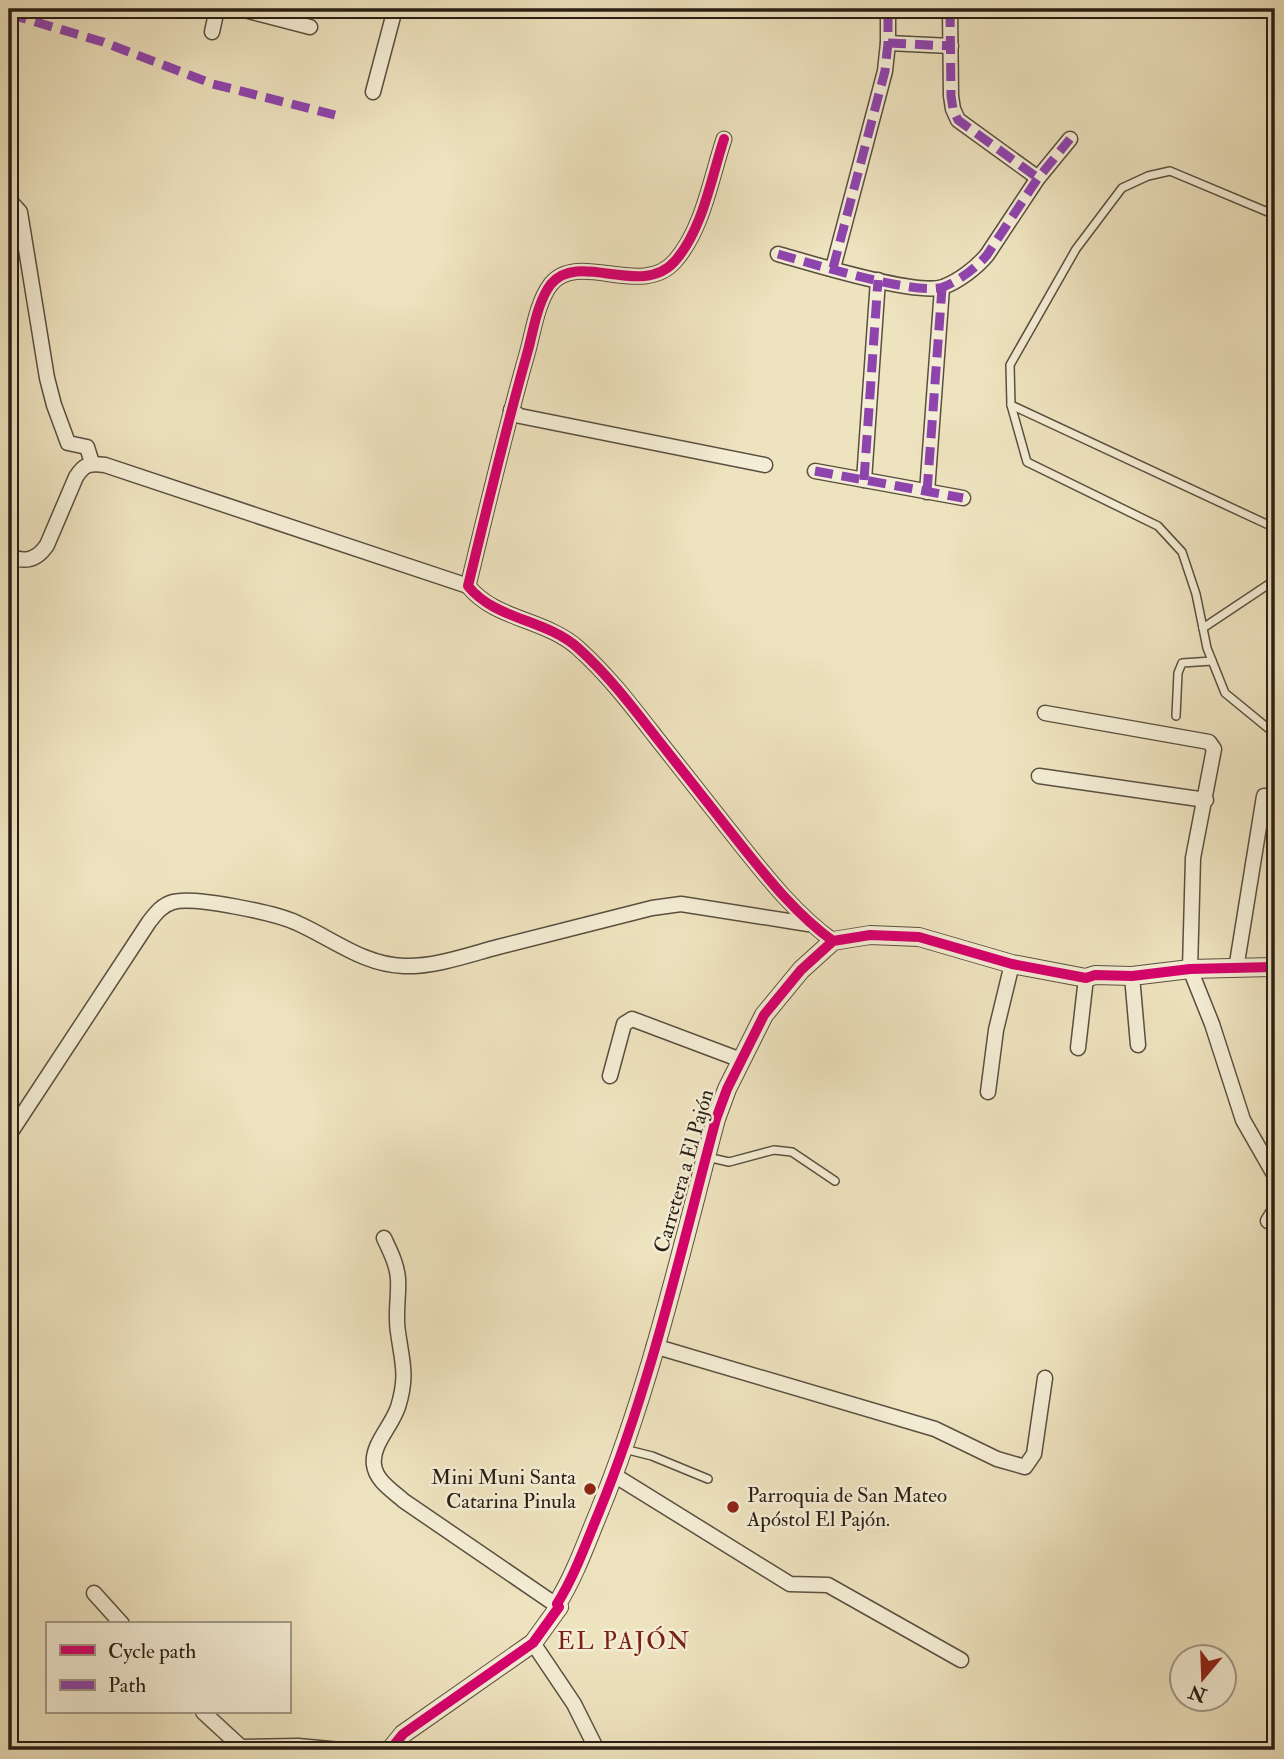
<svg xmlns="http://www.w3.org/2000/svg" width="1284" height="1759" viewBox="0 0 1284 1759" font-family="'IM FELL Double Pica',serif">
<rect width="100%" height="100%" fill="#eee3bf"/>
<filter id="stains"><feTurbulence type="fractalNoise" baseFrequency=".00286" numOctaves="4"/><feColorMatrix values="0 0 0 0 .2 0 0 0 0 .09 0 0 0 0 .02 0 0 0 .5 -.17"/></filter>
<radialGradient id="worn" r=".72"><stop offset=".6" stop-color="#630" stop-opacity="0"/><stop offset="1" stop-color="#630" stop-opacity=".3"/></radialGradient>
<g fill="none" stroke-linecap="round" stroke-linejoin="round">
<!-- service casing -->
<g stroke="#5a4f3f" stroke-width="10">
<g id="service">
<polyline points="1275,215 1170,171 1148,176 1122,188 1076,249 1010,365 1011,405 1275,528"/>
<polyline points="1011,405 1027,462 1158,526 1182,552 1196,594 1207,648 1225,693 1275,734"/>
<polyline points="1203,628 1275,580"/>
<polyline points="1176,716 1178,673 1182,663 1212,661"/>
<polyline points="707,1157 729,1162 774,1150 792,1152 835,1181"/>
<polyline points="624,1449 652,1456 708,1479"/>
</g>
</g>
<!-- minor casing -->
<g stroke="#5a4f3f" stroke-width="17">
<g id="minor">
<polyline points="241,9 310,27"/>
<polyline points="950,9 951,96 953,109 958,120 1038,178"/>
<polyline points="212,32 217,9"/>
<polyline points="888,43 951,46"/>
<polyline points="373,92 395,9"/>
<path d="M724 139C711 178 703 229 675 261 642 299 579 250 551 284 537 302 533 333 527 354 505 431 487 508 468 586 495 620 546 619 578 648 608 675 631 705 655 736 684 773 713 809 741 845 769 880 797 915 833 941"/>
<polyline points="9,200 20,212 47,378 54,405 68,443 87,447 92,463"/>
<path d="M778 254C810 263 916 296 943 287 959 281 976 268 987 255L1038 178 1070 139"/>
<polyline points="833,268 885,71 888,43 888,9"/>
<polyline points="511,410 520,416 765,465"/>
<polyline points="815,471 963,498"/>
<polyline points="864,480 878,280"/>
<polyline points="927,492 942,288"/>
<path d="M9 556C25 563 37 560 47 545L76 477C84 464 90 463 105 465L468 586"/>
<polyline points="1045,713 1209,742 1214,749 1193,858 1190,969 1212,1024 1243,1120 1275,1176"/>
<polyline points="1039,776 1206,800"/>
<polyline points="1236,969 1264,796"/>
<polyline points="1132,976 1138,1045"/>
<polyline points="1078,1048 1086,978"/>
<polyline points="610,1076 624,1024 632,1019 741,1060"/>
<polyline points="988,1092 996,1030 1012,964"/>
<path d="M9 1135 149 922C156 913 162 905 173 902 194 896 276 913 297 923 333 939 364 965 404 966 435 967 468 955 498 947 549 934 601 921 652 908L681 904 808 924"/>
<polyline points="1268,1221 1275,1210"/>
<path d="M384 1238C390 1251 397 1264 398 1279 399 1296 395 1314 398 1332 402 1362 408 1375 398 1407 392 1426 371 1445 374 1465 376 1481 393 1491 404 1501L559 1607"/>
<polyline points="654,1346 935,1429 997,1459 1025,1467 1034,1454 1045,1378"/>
<polyline points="614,1475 790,1584 828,1585 961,1660"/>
<polyline points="94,1593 122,1624"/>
<polyline points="533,1643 574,1704 597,1750"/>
<polyline points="203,1712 241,1747 298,1746 341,1750"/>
</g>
</g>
<!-- tertiary casing -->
<g stroke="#5a4f3f" stroke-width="20">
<path id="tertiary" d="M390 1750 403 1734 533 1643 559 1607 557 1604C575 1575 586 1543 599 1512 651 1385 681 1250 716 1119L727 1089 764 1015 801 970 833 941 870 935 919 937 1012 964 1086 978 1095 975 1132 976 1190 969 1275 967"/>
</g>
<!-- service -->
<use href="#service" stroke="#f4edd5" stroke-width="7"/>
<!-- minor -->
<use href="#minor" stroke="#f4edd5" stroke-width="14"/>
<!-- tertiary -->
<use href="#tertiary" stroke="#f4edd5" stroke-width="18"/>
<!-- quiet -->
<g stroke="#8e44ad" stroke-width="9" stroke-dasharray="18 9" stroke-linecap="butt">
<polyline points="950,9 951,96 953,109 958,120 1038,178"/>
<polyline points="9,14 103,42 213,84 335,115"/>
<polyline points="888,43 951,46"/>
<path d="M778 254C810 263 916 296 943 287 959 281 976 268 987 255L1038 178 1070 139"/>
<polyline points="833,268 885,71 888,43 888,9"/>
<polyline points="815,471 963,498"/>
<polyline points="864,480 878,280"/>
<polyline points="927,492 942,288"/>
</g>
<!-- cycleway casing -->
<g stroke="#f4edd5" stroke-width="15">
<g id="cycleway">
<path d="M724 139C711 178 703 229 675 261 642 299 579 250 551 284 537 302 533 333 527 354 505 431 487 508 468 586 495 620 546 619 578 648 608 675 631 705 655 736 684 773 713 809 741 845 769 880 797 915 833 941"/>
<path d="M390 1750 403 1734 533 1643 559 1607 557 1604C575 1575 586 1543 599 1512 651 1385 681 1250 716 1119L727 1089 764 1015 801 970 833 941 870 935 919 937 1012 964 1086 978 1095 975 1132 976 1190 969 1275 967"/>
</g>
</g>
<!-- cycleway -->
<use href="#cycleway" stroke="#d6006c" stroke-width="10"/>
</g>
<!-- markers -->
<g fill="#8f2418" stroke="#f4edd5" stroke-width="2.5">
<circle cx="590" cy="1489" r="7"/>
<circle cx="733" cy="1507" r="7"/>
</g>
<g text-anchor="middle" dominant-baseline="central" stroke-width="5" stroke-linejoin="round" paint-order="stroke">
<!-- street labels -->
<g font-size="21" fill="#281e14" stroke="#f4edd5">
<text transform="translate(684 1171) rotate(-74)">Carretera a El Pajón</text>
</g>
<!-- poi labels -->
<g font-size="21" fill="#281e14" stroke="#f4edd5" text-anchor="end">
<text x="576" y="1477">Mini Muni Santa<tspan x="576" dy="24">Catarina Pinula</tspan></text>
<text x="747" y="1495" text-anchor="start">Parroquia de San Mateo<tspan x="747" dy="24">Apóstol El Pajón.</tspan></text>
</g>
<!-- quarter labels -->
<g font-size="24" letter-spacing="2" fill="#7a1f14" stroke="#f4edd5">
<text x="624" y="1641">EL PAJÓN</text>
</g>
</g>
<!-- margin -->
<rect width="1284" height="1759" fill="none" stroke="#eee3bf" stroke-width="35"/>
<rect x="10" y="10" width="1263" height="1738" fill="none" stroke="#281e14" stroke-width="3.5"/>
<rect x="18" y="18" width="1249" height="1724" fill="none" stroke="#281e14" stroke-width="2"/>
<!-- legend -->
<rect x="46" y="1622" width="245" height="91" fill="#f4edd5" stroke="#a29a88" stroke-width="2"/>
<rect x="60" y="1645" width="35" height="10" fill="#d6006c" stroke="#a29a88" stroke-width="2"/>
<text x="108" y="1658" font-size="21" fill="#281e14">Cycle path</text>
<rect x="60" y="1680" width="35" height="10" fill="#8e44ad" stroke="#a29a88" stroke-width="2"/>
<text x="108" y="1692" font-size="21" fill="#281e14">Path</text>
<!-- north arrow -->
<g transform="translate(1203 1678) rotate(199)"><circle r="33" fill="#f4edd5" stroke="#a29a88" stroke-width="2"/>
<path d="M0-5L12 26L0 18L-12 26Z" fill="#8f2418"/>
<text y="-10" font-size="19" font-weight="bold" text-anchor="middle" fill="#281e14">N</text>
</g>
<rect width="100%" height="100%" filter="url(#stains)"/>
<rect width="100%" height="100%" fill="url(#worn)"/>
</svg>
